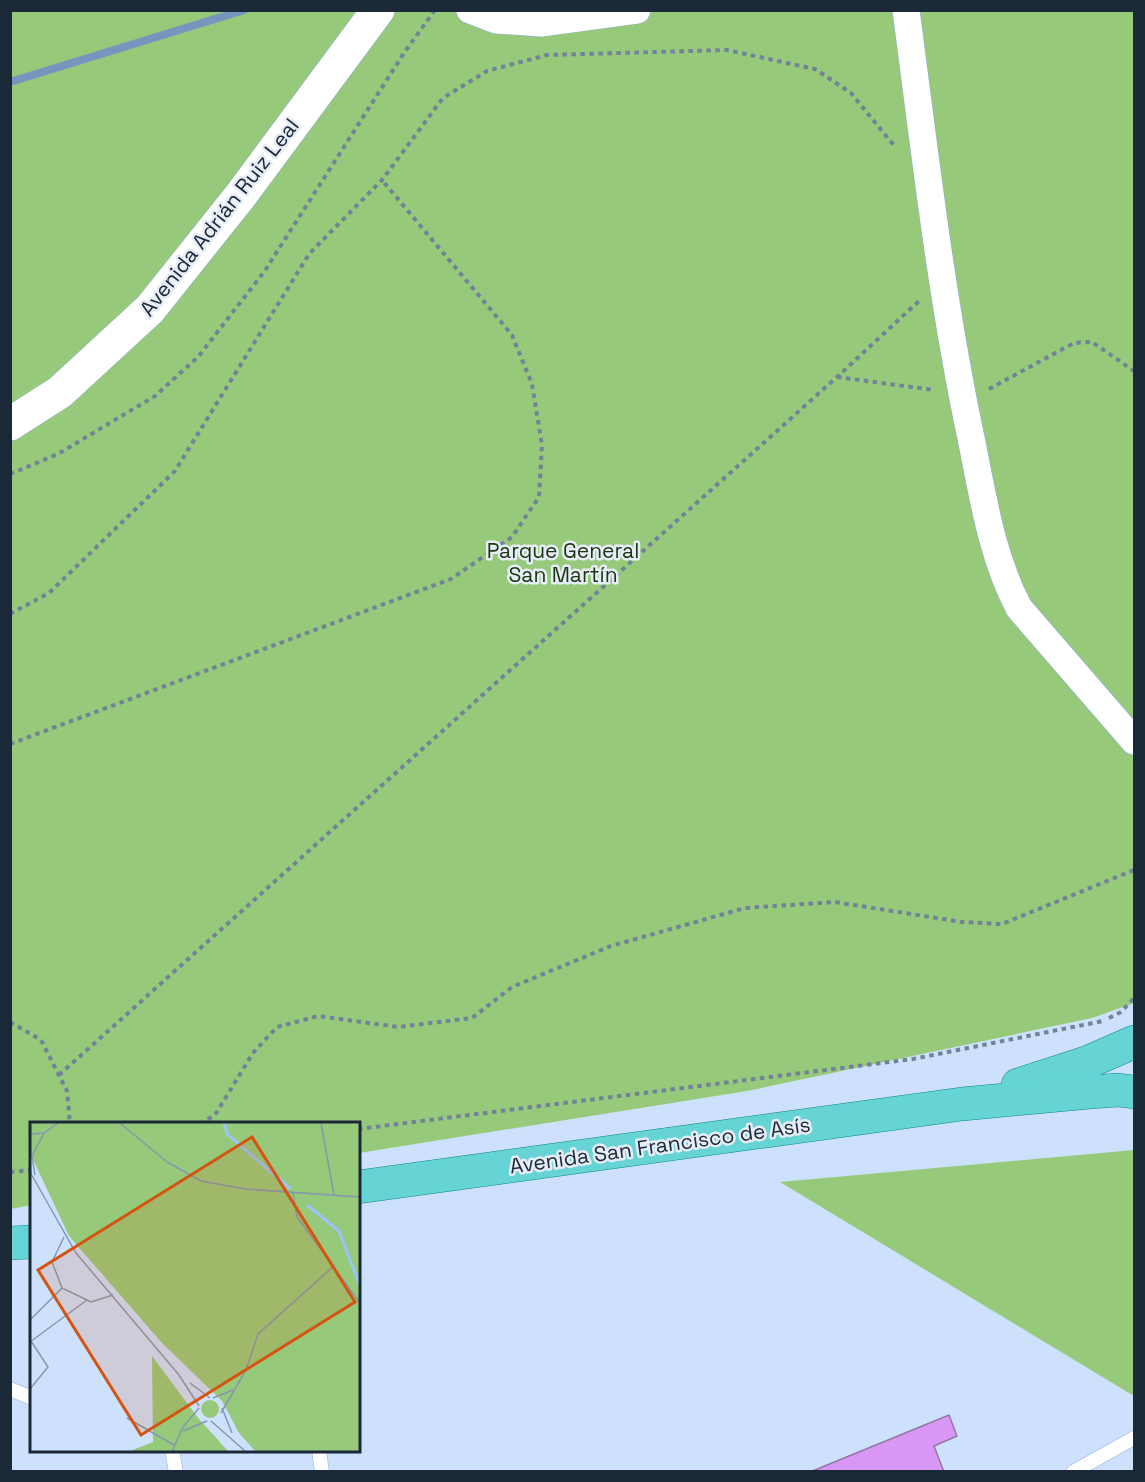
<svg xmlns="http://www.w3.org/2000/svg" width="1145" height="1482" viewBox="0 0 1145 1482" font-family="'Space Grotesk',sans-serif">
<rect width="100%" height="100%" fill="#cde1fc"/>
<!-- green -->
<g fill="#96c97a">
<polygon points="11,11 1134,11 1134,1003 1092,1018 747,1091 359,1153 358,1124 32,1124 31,1205 11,1209"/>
<polygon points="1134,1150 1134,1396 780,1182"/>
</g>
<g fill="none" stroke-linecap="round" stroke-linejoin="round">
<!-- stream -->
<polyline stroke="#7595bf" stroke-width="8" points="10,82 244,10"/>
</g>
<!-- building -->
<polygon fill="#d897f5" stroke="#9477a1" stroke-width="1.5" points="949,1415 957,1436 934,1446 944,1472 810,1472"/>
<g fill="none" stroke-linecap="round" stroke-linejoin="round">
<!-- service casing -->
<g stroke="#8eafd9" stroke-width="15">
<g id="service">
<polyline points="10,1389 32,1398"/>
<polyline points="172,1450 176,1472"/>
<polyline points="319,1450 322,1472"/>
<polyline points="1073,1472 1134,1438"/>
</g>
</g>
<!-- minor casing -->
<g stroke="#8eafd9" stroke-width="28">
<g id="minor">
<polyline points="470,10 496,20 541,23 637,10"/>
<path d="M906 10C925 153 941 297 971 438 983 496 991 555 1019 608L1134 741"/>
</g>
</g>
<!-- tertiary casing -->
<g stroke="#8eafd9" stroke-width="34">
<polyline id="tertiary" points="10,424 60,392 150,309 241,195 378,10"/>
</g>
<!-- primary casing -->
<g stroke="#09868c" stroke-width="34">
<g id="primary">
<polyline points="1018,1085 1086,1063 1134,1042"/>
<polyline points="358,1187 962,1104 1090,1092 1118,1090 1134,1092"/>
<polyline points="10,1243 32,1242"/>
</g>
</g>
<!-- path -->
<g stroke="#728298" stroke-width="4" stroke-dasharray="4.5 4.5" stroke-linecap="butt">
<polyline points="837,377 934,390"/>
<polyline points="989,389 1074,343 1092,342 1134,371"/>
<polyline points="10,474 58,454 155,396 198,357 264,272 404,53 435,10"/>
<polyline points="10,614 49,593 175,471 309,254 382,180 443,98 487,71 547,55 727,50 815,69 851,93 896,148"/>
<polyline points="10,744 451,579 512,537 539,497 542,445 532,384 512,335 382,180"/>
<polyline points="1109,1018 1121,1012 1134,998"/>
<polyline points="10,1022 41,1040 67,1091 70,1124"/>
<polyline points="59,1075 837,377 919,301"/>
<polyline points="200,1124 215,1115 253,1053 277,1027 318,1016 398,1027 472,1018 512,987 611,946 745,908 835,902 962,922 1002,924 1134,870"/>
<polyline points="358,1129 913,1059 1103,1021"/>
<polyline points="10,1172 32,1170"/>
</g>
<!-- service -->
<use href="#service" stroke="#fff" stroke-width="14"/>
<!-- minor -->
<use href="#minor" stroke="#fff" stroke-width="27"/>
<!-- tertiary -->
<use href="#tertiary" stroke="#fff" stroke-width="33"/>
<!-- primary -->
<use href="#primary" stroke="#66d4d5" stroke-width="33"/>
</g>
<g text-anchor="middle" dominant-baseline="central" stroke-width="5" stroke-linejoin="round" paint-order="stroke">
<!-- street labels -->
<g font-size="21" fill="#1b2838" stroke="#e6edf6">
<text transform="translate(219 217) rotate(-52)">Avenida Adrián Ruiz Leal</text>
<text transform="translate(660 1145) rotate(-8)">Avenida San Francisco de Asís</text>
</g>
<!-- park labels -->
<g font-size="21" fill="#1d350d" stroke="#e6edf6">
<text x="563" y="550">Parque General<tspan x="563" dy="24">San Martín</tspan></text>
</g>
</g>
<!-- overview -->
<g transform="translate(30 1122)">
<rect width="330" height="330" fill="#cde1fc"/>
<path d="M0 1H330V329H225L209 311 192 279 132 221 39 114 0 31ZM122 234 169 297 198 329H100L123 320ZM171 287a9 9 0 1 1 18 0a9 9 0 1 1-18 0Z" fill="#96c97a"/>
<path fill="none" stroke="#9bc4f9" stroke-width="3" d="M194 1 198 13 261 67M277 83 309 109 330 164"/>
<path fill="none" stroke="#8697ae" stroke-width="1.5" d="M90 1 137 40 171 59 215 67 330 75M291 1 304 73M0 12 14 11 28 1M0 50 46 131 149 253 169 284M5 53 2 34 14 11M263 71 267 95 330 181M34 115 22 140 32 166 61 180 83 173M0 198 32 166M0 220 57 178M160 261 180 276M0 267 18 245 1 219M183 276 203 268M192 286 202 311M191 291 216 248 228 212 305 143M97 296 144 323M181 299 215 329M153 309 177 299M142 329 153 305 169 286"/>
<path fill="#d45410" fill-opacity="0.15" stroke="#d45410" stroke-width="3" d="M222 15 325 180 111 313 8 148Z"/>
<rect width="330" height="330" fill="none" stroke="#1b2838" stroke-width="3"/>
</g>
<!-- border -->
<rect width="1145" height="1482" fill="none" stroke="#1b2838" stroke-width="24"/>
</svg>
